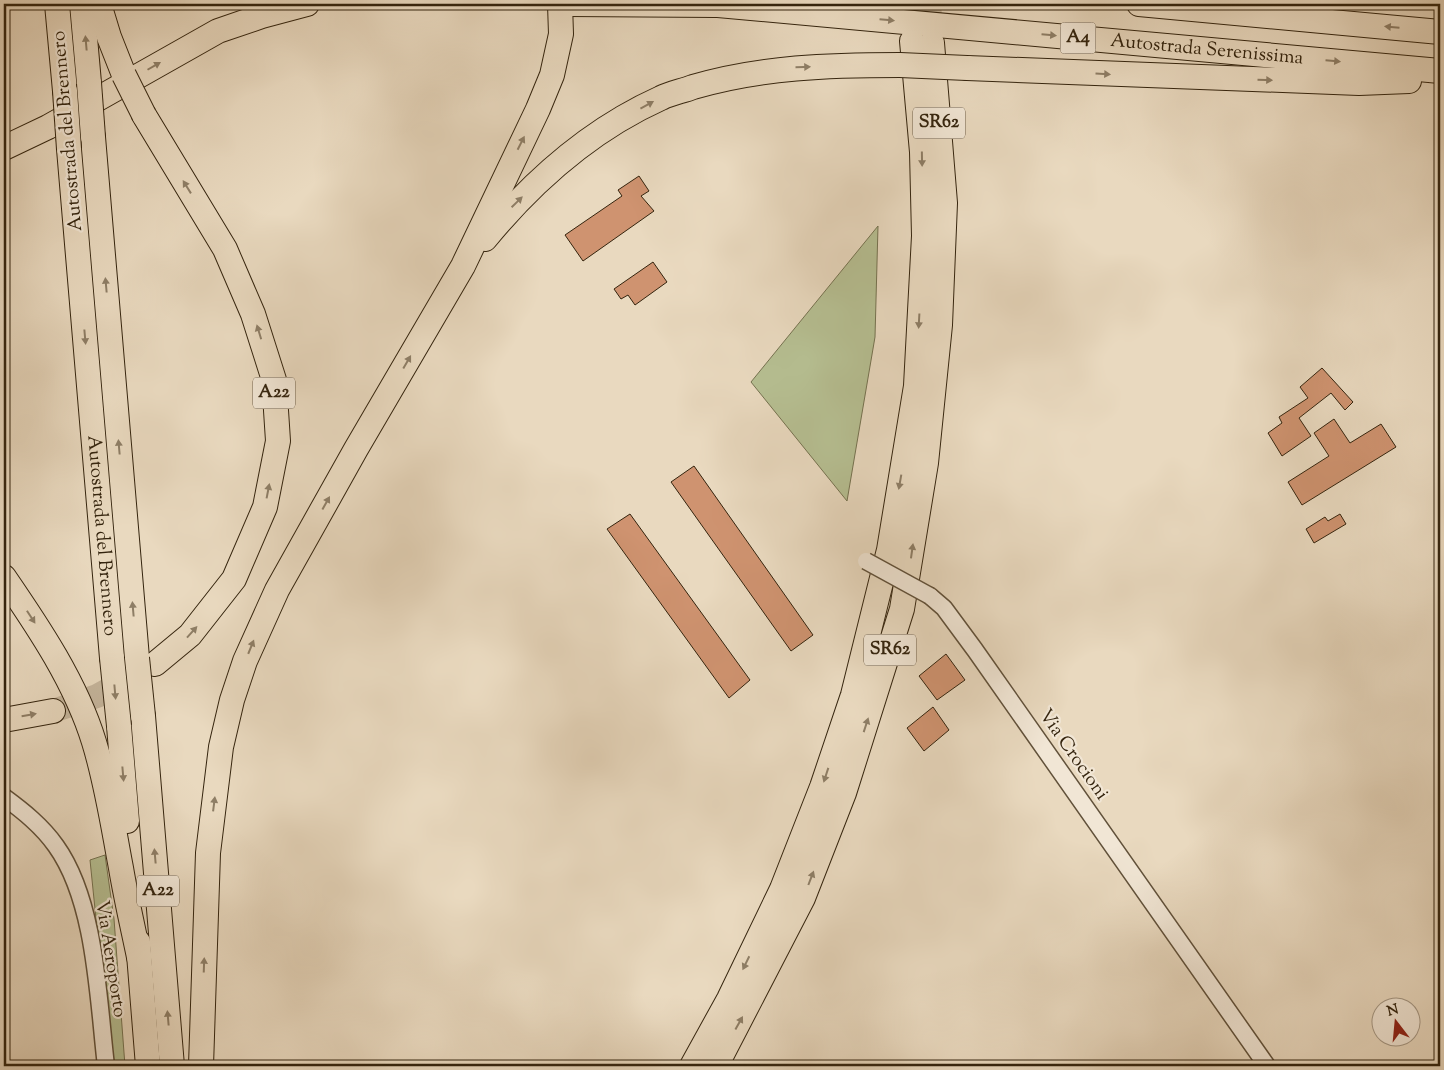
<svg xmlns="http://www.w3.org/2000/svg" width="1444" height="1070" viewBox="0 0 1444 1070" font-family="'Sorts Mill Goudy',serif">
<rect width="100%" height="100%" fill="#e9d9bf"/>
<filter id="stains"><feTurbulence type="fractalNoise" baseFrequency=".004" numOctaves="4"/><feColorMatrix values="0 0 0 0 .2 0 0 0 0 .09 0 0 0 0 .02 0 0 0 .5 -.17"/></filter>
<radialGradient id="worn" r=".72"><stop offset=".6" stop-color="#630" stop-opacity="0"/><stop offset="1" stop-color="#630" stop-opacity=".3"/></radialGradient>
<!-- green -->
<g fill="#b6bf92" stroke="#757250">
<polygon points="878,226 875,337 847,501 751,382"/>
<polygon points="105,855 114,919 125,1066 111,1066 90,860"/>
</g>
<!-- building -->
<g fill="#cf9370" stroke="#34240e">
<polygon points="639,176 649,191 641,196 654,211 583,261 565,235 622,196 618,190"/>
<polygon points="653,262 667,282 635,305 628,295 621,299 614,289"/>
<polygon points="1322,368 1353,402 1345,410 1331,393 1299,418 1311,436 1282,456 1268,433 1282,423 1279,417 1308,398 1300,387"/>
<polygon points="1334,419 1350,443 1381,424 1396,447 1302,505 1288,482 1329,456 1314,433"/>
<polygon points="694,466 813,635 791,651 671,482"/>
<polygon points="630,514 750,680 729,698 607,529"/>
<polygon points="1340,514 1346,524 1314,543 1306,529 1325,517 1328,521"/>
<polygon points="946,654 965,680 937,700 919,676"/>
<polygon points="933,707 949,730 924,751 907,728"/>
</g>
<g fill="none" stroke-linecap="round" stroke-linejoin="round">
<!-- highway-tunnel -->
<g stroke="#c5b59c" stroke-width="24" stroke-dasharray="24 12" stroke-linecap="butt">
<polyline points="907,4 912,41"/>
<polyline points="929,4 932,43"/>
<polyline points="53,711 97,696 155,664"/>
</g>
<!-- minor casing -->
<g stroke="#61513a" stroke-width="19">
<g id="minor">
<polyline points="930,596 944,608 975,650 1267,1066"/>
<path d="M4 797C23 811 42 826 56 846 96 902 98 999 106 1066"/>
</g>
</g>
<!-- highway casing -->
<g stroke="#34240e" stroke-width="26">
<g id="highway">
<polyline points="57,4 65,91"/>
<polyline points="82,4 89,83"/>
<polyline points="99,4 109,37 124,75"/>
<polyline points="569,4 717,5"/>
<path id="s1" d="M707 4 1440 71"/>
<polyline points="1139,4 1440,32"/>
<polyline points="967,68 1359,83 1409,81"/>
<polyline points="144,115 225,249 253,314 274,380 278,441 265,507 234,579 190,635 155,664"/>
<polyline points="93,137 137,658"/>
<polyline points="4,148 48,127 218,31 262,16 307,4"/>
<path id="s2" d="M69 149 112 658"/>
<path d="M485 239C532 182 592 129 661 98 671 93 683 91 693 87 761 67 830 65 900 65"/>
<path d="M4 577C39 628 76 683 94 742 107 784 113 826 121 868 126 898 133 928 139 957"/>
<polyline points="143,716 172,1066"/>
<polyline points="4,720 53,711"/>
<polyline points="119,726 127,821"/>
<polyline points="138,942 148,1066"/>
<polyline points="201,1066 208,853 221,747 232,700 245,661 277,590 356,449 463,266 538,109 552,75 561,34 560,4"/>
<polyline points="692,1066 729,999 782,889 822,787 853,695 889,550 916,386 924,236 922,152 912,41"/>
<polyline points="716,1066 803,898 844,793 902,609 926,463 940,325 945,203 932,43"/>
</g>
</g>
<!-- minor -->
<use href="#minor" stroke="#f1e6d5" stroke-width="16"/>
<!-- highway -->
<use href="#highway" stroke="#e9d9bf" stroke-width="24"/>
<!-- minor-bridge casing -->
<g stroke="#61513a" stroke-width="19" stroke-linecap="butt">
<polyline id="minor-bridge" points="866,561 930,596"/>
</g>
<!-- highway-bridge casing -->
<g stroke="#34240e" stroke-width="26" stroke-linecap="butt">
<g id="highway-bridge">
<polyline points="900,65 967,68"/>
<polyline points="124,75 144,115"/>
<polyline points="89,83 93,137"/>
<polyline points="65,91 69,149"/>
<polyline points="112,658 119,726"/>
<polyline points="137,658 143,716"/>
</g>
</g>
<!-- minor-bridge -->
<use href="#minor-bridge" stroke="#f1e6d5" stroke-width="16"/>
<!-- highway-bridge -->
<use href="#highway-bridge" stroke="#e9d9bf" stroke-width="24"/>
</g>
<!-- one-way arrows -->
<defs><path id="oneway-solid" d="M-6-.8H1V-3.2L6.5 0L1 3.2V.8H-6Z" transform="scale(1.25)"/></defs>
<g fill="#8e7e66">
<use href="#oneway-solid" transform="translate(887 20) rotate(5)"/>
<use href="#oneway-solid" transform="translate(1392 27) rotate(-175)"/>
<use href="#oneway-solid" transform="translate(1049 35) rotate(5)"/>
<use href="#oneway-solid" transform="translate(86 43) rotate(-95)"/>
<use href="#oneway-solid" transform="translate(1333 61) rotate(5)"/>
<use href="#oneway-solid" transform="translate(154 66) rotate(-30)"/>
<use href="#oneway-solid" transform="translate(803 67) rotate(-2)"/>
<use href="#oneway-solid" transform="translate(1103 74) rotate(3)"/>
<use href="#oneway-solid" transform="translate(1265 80) rotate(2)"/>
<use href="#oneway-solid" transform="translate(647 105) rotate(-29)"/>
<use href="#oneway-solid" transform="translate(521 143) rotate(-63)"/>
<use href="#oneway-solid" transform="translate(922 159) rotate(89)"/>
<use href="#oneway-solid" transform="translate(187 187) rotate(-122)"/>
<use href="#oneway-solid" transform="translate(517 202) rotate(-44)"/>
<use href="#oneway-solid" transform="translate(106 285) rotate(-95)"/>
<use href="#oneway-solid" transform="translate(919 321) rotate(93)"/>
<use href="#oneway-solid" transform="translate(259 332) rotate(-107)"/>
<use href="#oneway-solid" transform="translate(85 337) rotate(85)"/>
<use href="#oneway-solid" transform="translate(407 362) rotate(-60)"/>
<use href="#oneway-solid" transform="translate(119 447) rotate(-95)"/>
<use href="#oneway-solid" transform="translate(900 482) rotate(100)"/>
<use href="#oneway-solid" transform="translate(268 491) rotate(-79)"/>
<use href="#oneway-solid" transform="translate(326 503) rotate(-61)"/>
<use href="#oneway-solid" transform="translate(912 551) rotate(-82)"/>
<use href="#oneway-solid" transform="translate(133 609) rotate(-95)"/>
<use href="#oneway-solid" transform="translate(31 617) rotate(57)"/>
<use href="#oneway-solid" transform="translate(192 632) rotate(-48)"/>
<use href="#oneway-solid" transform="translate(251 647) rotate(-68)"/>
<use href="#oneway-solid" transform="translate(115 692) rotate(85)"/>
<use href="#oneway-solid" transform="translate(29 715) rotate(-10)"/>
<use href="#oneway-solid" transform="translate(866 725) rotate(-72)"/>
<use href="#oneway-solid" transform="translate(123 774) rotate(85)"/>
<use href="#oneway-solid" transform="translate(826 775) rotate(108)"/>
<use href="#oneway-solid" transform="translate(214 804) rotate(-83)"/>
<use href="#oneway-solid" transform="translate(155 856) rotate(-95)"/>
<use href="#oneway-solid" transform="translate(811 878) rotate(-69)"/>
<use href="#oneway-solid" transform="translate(746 963) rotate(116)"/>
<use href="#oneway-solid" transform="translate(204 965) rotate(-88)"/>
<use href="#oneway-solid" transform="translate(168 1018) rotate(-95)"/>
<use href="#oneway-solid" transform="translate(739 1023) rotate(-61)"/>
</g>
<g text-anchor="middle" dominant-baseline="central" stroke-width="4.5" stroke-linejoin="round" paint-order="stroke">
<!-- shield labels -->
<g fill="#f1e6d5" stroke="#6d5e4a" stroke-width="1">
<rect x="1060.5" y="22.5" width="35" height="31" rx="4"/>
<rect x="913" y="107.5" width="52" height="31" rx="4"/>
<rect x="253" y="377.5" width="42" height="31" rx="4"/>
<rect x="864" y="634.5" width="52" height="31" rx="4"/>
<rect x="137" y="875.5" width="42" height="31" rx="4"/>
</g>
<g font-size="18" font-weight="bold" fill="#34240e">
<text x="1078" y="38">A4</text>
<text x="939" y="123">SR62</text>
<text x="274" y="393">A22</text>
<text x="890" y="650">SR62</text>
<text x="158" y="891">A22</text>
</g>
<!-- street labels -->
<g font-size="19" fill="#34240e" stroke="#f1e6d5">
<text stroke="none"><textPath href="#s1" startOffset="502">Autostrada Serenissima</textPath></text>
<text transform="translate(68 131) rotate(-95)">Autostrada del Brennero</text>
<text stroke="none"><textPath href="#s2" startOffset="388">Autostrada del Brennero</textPath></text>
<text transform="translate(1073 755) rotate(55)">Via Crocioni</text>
<text transform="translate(110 959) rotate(81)">Via Aeroporto</text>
</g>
</g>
<!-- margin -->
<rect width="1444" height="1070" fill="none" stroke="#e9d9bf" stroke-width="20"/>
<rect x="5" y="5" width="1434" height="1060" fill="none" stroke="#34240e" stroke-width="2.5"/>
<rect x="10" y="10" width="1424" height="1050" fill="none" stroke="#34240e"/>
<!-- north arrow -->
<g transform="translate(1396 1022) rotate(344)"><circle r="24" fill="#f1e6d5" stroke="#a59885"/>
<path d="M0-4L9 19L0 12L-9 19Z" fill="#8f2418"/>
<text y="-8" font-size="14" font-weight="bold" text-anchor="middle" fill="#34240e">N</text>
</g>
<rect width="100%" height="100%" filter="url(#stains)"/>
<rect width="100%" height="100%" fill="url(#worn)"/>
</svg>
